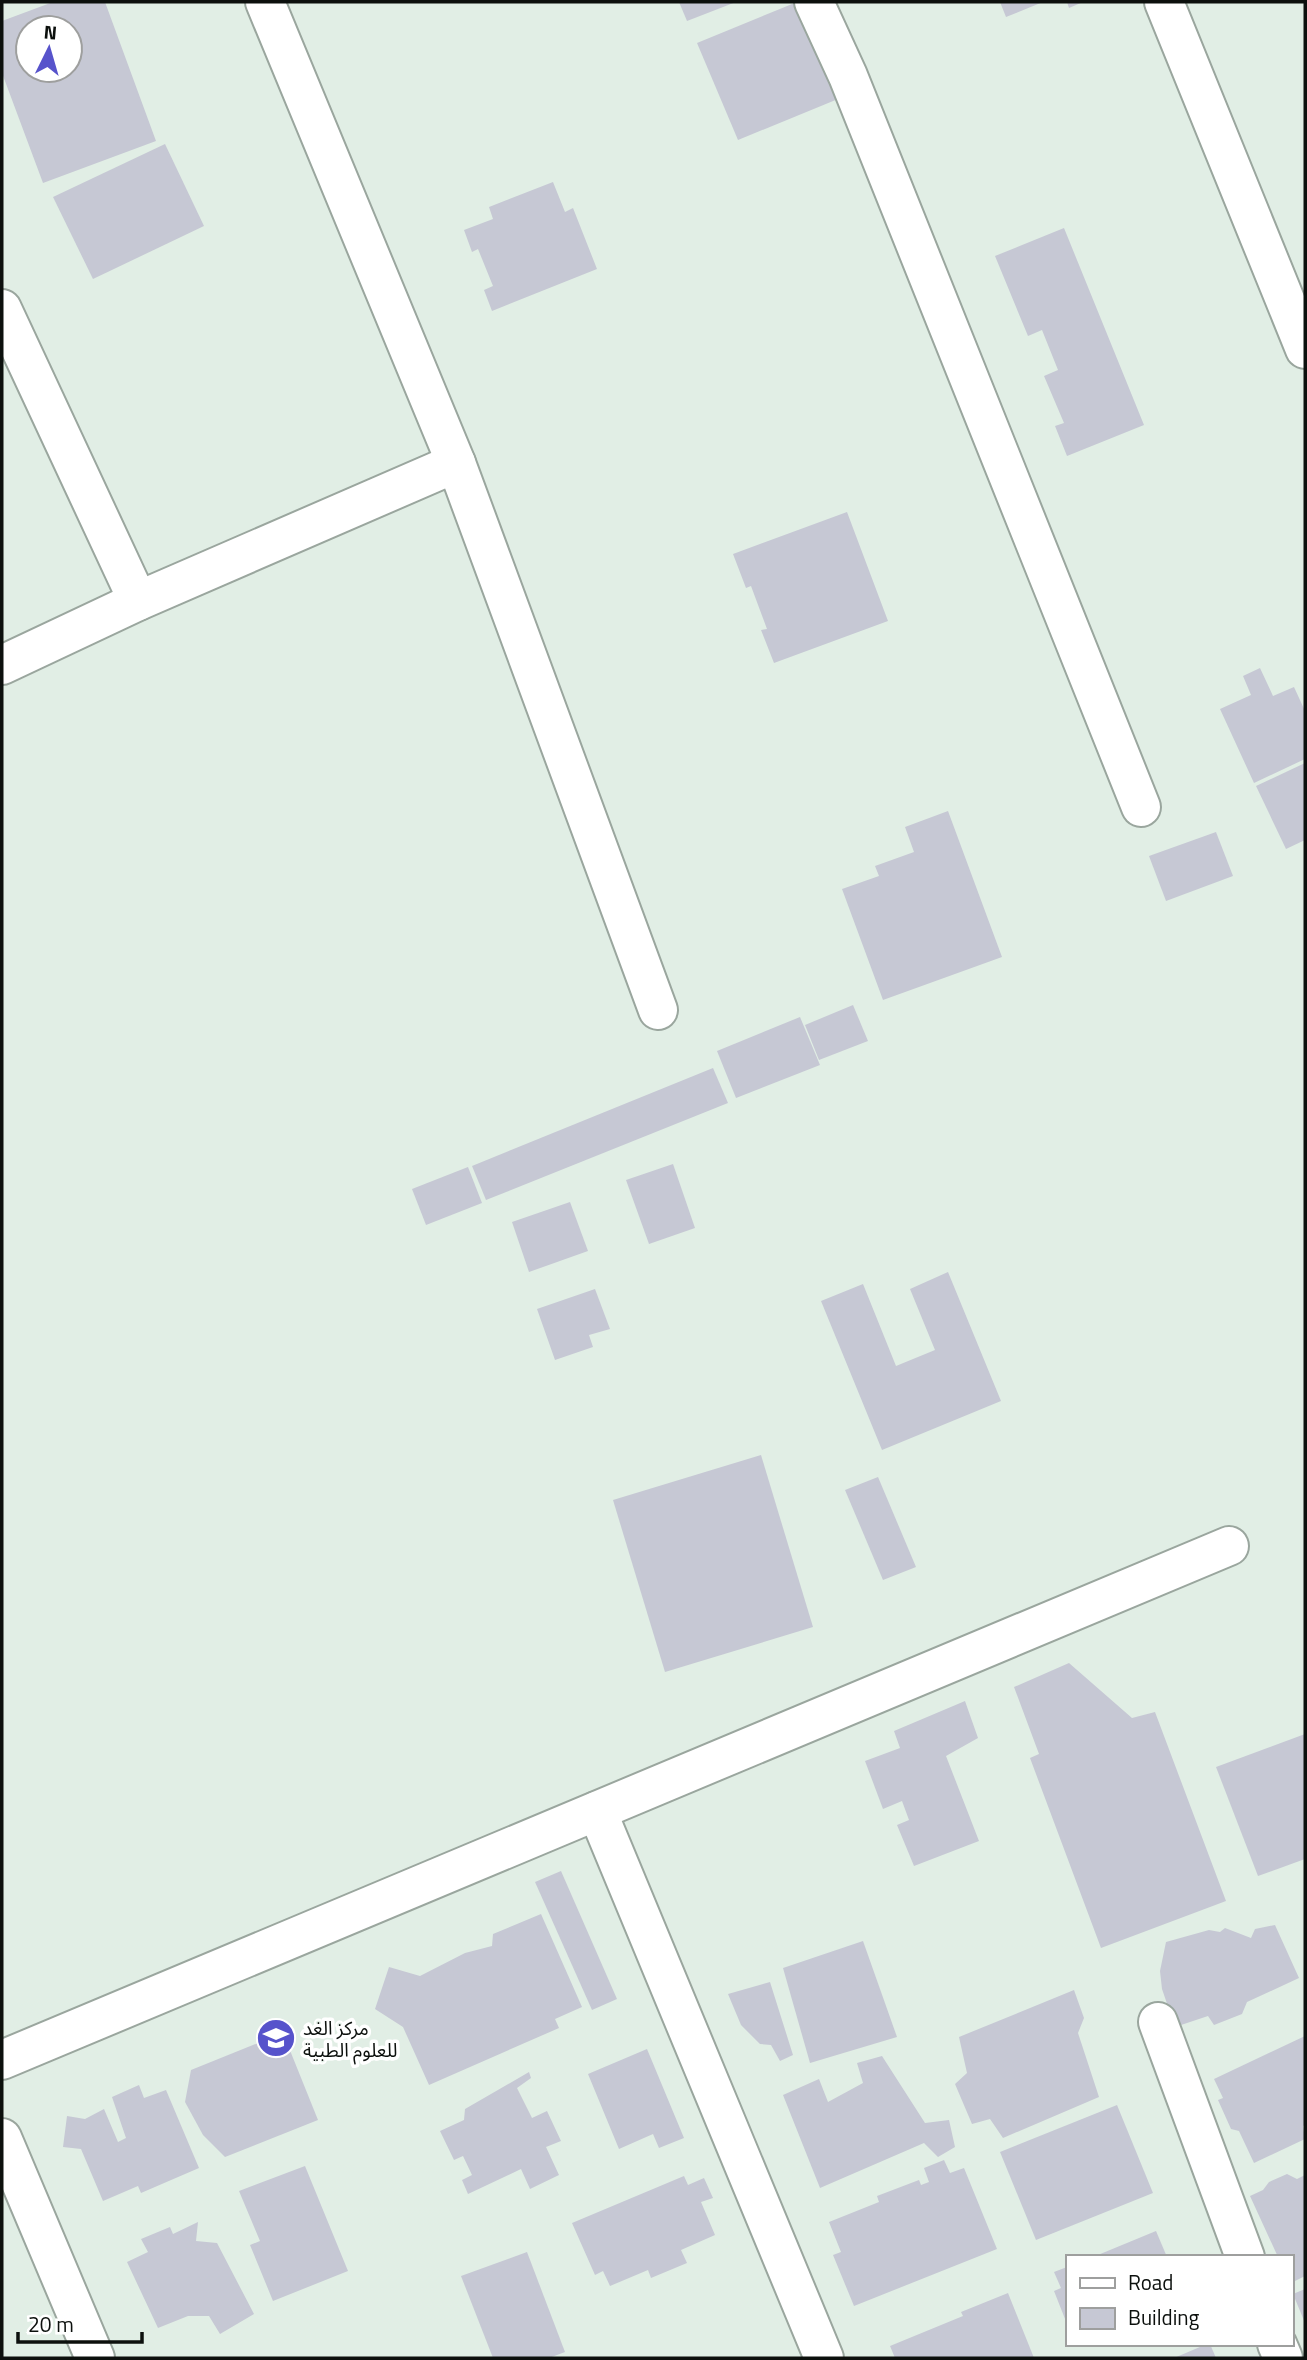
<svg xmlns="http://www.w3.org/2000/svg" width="1307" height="2360" viewBox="0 0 1307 2360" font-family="'Titillium Web','Noto Sans Arabic',sans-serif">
<rect width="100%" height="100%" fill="#e1eee5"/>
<!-- building -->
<g fill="#c6c8d4" fill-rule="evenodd">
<path d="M53 2H105L156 141 43 183 2 73V21ZM28 28H70V70H28Z"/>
<polygon points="679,2 736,2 687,21"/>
<polygon points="797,2 838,99 738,140 697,43"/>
<polygon points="1000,2 1043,2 1006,17"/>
<polygon points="1067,2 1083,2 1069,8"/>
<polygon points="165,144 204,226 93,279 53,197"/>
<polygon points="553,182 565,212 573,208 597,269 492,311 484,290 493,286 478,249 472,252 464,230 493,219 489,207"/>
<polygon points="1064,228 1144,425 1067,456 1055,426 1064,423 1044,376 1058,370 1042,330 1028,336 995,256"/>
<polygon points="847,512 888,621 774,663 761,630 767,629 751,586 746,588 733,554"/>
<polygon points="1260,668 1273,696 1294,687 1305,711 1305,759 1254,783 1220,709 1251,695 1243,676"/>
<polygon points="1305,763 1305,840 1286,849 1256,786"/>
<polygon points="948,811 1002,957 883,1000 842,889 879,876 875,866 914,852 905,827"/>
<polygon points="1216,832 1233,876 1166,901 1149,856"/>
<polygon points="853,1005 868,1041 819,1060 805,1025"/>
<polygon points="800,1017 820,1065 736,1098 717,1051"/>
<polygon points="713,1068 728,1103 486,1200 472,1166"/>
<polygon points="673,1164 695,1228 649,1244 626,1180"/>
<polygon points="468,1167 482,1203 426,1225 412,1189"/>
<polygon points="570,1202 588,1251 529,1272 512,1222"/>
<polygon points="948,1272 1001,1401 882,1450 821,1301 863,1284 896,1366 935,1350 910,1289"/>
<polygon points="595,1289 610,1329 589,1335 593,1347 555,1360 537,1309"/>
<polygon points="761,1455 813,1627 665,1672 613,1500"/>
<polygon points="878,1477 916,1567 883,1580 845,1490"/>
<polygon points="1069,1663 1132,1718 1155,1712 1226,1901 1101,1948 1030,1758 1039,1754 1014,1687"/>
<polygon points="965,1701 978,1738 946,1756 979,1841 914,1866 897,1825 909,1820 902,1801 883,1809 865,1761 900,1748 894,1731"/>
<polygon points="1305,1734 1305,1859 1258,1876 1216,1767"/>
<polygon points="561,1871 617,1999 592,2010 535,1882"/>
<polygon points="541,1914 582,2007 555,2019 559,2028 429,2085 403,2027 375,2009 389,1967 420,1976 465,1953 492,1946 493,1934"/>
<polygon points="1275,1925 1299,1978 1247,2002 1242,2014 1214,2025 1208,2016 1175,2027 1162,1989 1160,1971 1166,1942 1209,1930 1220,1932 1225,1928 1251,1938 1255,1929"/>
<polygon points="863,1941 897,2037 810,2063 783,1968"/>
<polygon points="770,1982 793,2055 780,2061 771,2045 760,2044 741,2025 728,1994"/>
<polygon points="1074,1990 1084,2018 1078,2033 1099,2097 1003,2138 990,2119 972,2124 955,2084 967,2073 959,2037"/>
<polygon points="283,2033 318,2120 225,2157 203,2135 185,2102 191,2070"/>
<polygon points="1305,2036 1305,2125 1303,2126 1305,2139 1254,2163 1239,2131 1231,2129 1218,2100 1223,2098 1214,2079"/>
<polygon points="647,2049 684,2138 659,2148 653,2134 619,2149 588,2074"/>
<polygon points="882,2056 925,2123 949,2120 955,2147 938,2157 924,2143 820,2188 783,2095 819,2079 828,2102 863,2083 857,2063"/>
<polygon points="529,2072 531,2078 517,2088 532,2118 547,2111 561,2141 546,2147 559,2175 530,2189 521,2169 468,2194 462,2180 472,2175 463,2156 454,2160 440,2131 464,2120 465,2109"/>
<polygon points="139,2085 144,2098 166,2090 199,2168 141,2193 138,2186 103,2201 81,2149 63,2147 67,2116 85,2119 104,2109 118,2142 126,2138 112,2097"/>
<polygon points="1117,2105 1153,2193 1036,2240 1000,2152"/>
<polygon points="944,2160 950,2173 964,2168 997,2249 854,2306 833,2255 841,2252 829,2222 879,2202 877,2196 919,2180 921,2185 929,2182 924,2168"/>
<polygon points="305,2166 348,2271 273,2301 250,2245 260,2241 239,2191"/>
<polygon points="1287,2174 1297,2179 1305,2175 1305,2276 1291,2283 1291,2257 1278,2257 1250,2196 1263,2190 1269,2182"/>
<polygon points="684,2176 688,2185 704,2178 713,2198 701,2202 715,2235 681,2250 687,2263 651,2278 648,2270 610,2286 603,2271 595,2275 572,2223"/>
<polygon points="198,2222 196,2241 217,2243 254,2314 220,2334 209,2316 188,2316 158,2328 127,2262 148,2252 141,2239 170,2227 173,2234"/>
<polygon points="1156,2231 1167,2257 1093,2257"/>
<polygon points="527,2252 565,2352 549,2358 493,2358 461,2276"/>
<polygon points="1067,2267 1067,2324 1054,2291 1061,2288 1054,2272"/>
<polygon points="1305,2289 1305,2323 1293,2294"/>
<polygon points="1008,2293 1034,2358 895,2358 890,2346 963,2316 961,2312"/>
<polygon points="1207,2344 1210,2344 1216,2358 1174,2358"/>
</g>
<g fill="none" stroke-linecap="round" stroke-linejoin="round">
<!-- minor casing -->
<g stroke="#9aa69e" stroke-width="42">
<g id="minor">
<polyline points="265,2 456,463 658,1010"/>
<polyline points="814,2 848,76 1141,807"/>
<polyline points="1164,2 1305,349"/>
<polyline points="2,309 138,601"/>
<polyline points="2,665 138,601 456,463"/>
<polyline points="597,1811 824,2358"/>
<polyline points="1158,2022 1245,2257"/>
<polyline points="2,2060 1229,1546"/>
<polyline points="2,2138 95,2358"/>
<polyline points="1277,2344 1283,2358"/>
</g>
</g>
<!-- minor -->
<use href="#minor" stroke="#fff" stroke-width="38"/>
</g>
<!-- icons -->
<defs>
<g id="school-disc" transform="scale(2.0125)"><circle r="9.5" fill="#5753cb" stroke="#fff"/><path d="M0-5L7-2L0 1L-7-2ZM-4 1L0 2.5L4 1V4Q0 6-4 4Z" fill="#fff"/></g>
</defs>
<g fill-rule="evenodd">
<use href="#school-disc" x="276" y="2038"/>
</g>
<g text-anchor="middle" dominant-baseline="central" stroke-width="7" stroke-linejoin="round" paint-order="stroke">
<!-- poi labels -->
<g font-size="19" fill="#0c100d" stroke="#fff" text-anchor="start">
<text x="303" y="2027">مركز الغد<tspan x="303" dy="22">للعلوم الطبية</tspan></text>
</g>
</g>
<!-- border -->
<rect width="1307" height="2360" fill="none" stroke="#0c100d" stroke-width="7"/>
<!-- legend -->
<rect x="1066" y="2255" width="228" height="91" fill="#ffffff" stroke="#9e9f9e" stroke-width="2"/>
<rect x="1080" y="2278" width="35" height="10" fill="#ffffff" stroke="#9e9f9e" stroke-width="2"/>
<text x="1128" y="2290" font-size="21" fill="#0c100d">Road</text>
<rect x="1080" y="2308" width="35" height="21" fill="#c6c8d4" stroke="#9e9f9e" stroke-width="2"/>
<text x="1128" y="2325" font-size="21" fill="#0c100d">Building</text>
<!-- north arrow -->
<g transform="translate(49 49) rotate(5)"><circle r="33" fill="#ffffff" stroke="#9e9f9e" stroke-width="2"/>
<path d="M0-5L12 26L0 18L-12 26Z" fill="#5753cb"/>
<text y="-10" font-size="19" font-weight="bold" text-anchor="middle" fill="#0c100d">N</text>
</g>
<!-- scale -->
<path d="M18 2332v10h124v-10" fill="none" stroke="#0c100d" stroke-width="3.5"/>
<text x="28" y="2332" font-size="21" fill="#0c100d" stroke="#ffffff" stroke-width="5" paint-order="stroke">20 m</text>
</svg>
